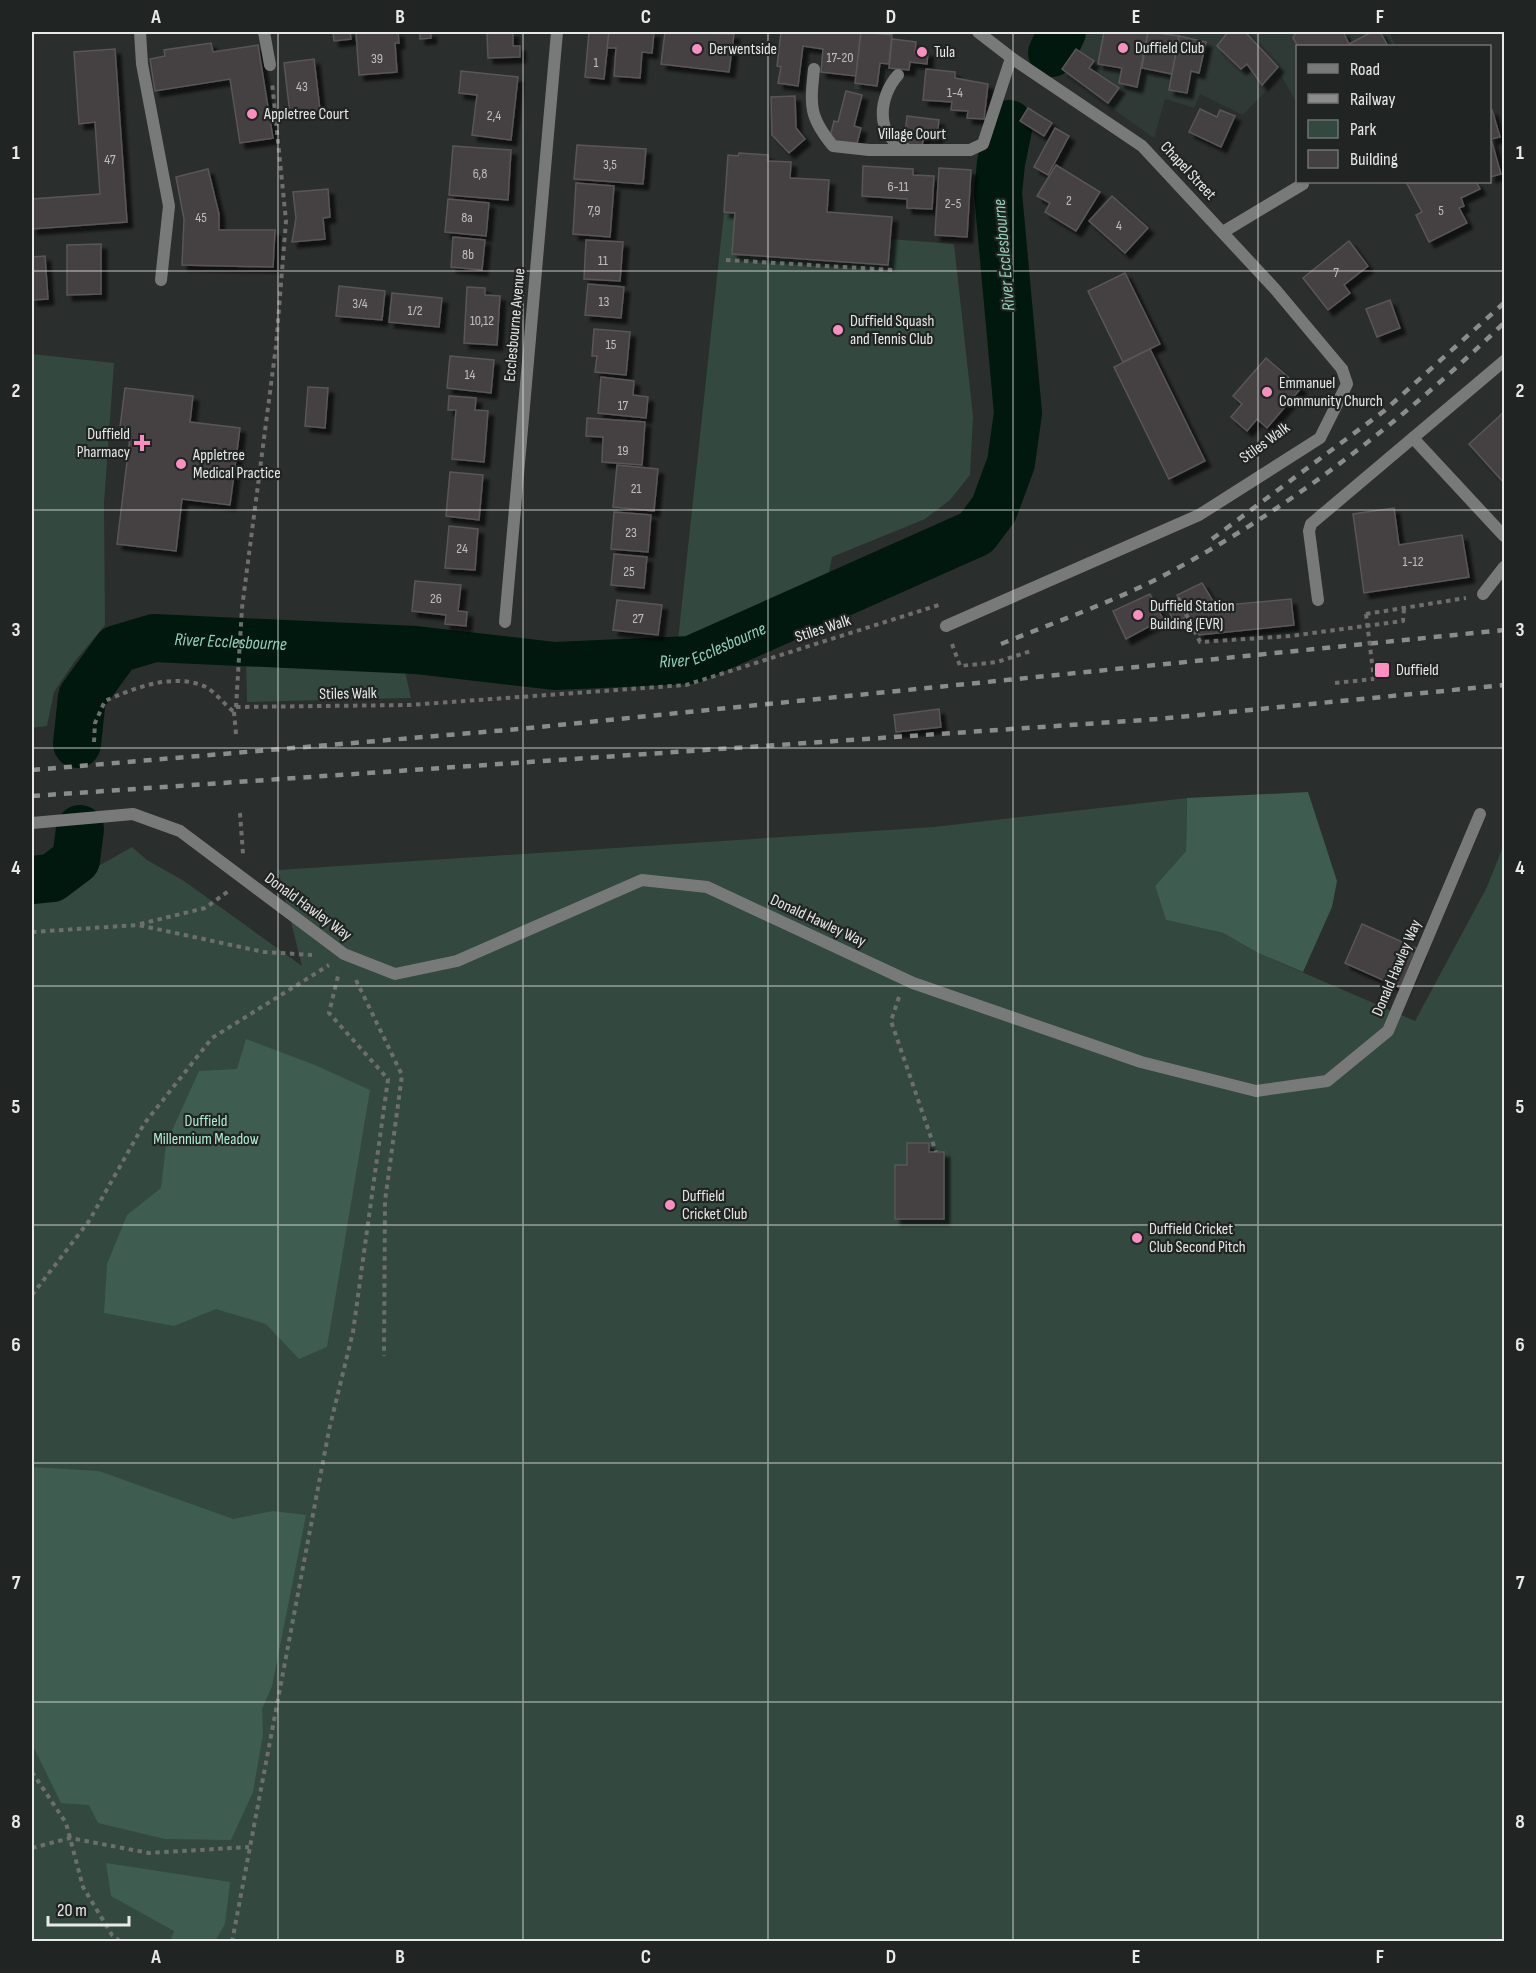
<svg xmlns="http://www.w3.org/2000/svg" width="1536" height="1973" viewBox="0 0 1536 1973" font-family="'Sofia Sans Condensed',sans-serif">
<defs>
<filter id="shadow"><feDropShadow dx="5.5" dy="5.5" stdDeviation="1.5" flood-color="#0009"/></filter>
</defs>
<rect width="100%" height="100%" fill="#2a2e2c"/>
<!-- built -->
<g fill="#2f3935">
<polygon points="861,32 892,35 885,90 854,89"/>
<polygon points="1077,32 1389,32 1396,46 1298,46 1297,104 1281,75 1243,115 1200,94 1194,108 1165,99 1154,138 1061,72"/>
</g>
<!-- green -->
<g fill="#33483f">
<polygon points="739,153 768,155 768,161 791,162 791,178 829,180 827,212 892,217 890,239 954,244 973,416 970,475 950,500 925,519 832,557 827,584 678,640 724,212 728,155 738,156"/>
<polygon points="32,354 114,363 104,503 105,625 75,661 54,692 47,726 32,728"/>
<polygon points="246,655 403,662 411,698 247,702"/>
<polygon points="1187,798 1186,851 1155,886 1166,920 1223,933 1258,953 1415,1021 1487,887 1504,844 1504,1941 32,1941 32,897 67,893 95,868 132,847 147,860 184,881 302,966 278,870 934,827"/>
</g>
<!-- forest -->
<g fill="#3e5d50">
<polygon points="1308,792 1337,881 1332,907 1303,972 1258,953 1223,933 1166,920 1155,886 1186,851 1187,798"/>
<polygon points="246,1039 315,1065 370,1090 327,1347 299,1359 266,1324 216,1309 174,1326 104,1313 107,1264 127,1215 161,1188 166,1144 199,1071 237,1069"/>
<polygon points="32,1467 99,1471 233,1519 273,1511 306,1515 272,1686 262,1709 263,1734 253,1792 231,1840 165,1839 98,1823 89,1805 61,1803 32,1744"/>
<polygon points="106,1863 230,1882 225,1924 215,1941 170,1941 174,1931 111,1896"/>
</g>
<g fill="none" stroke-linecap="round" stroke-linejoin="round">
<!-- river -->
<g stroke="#00180e" stroke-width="48">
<polyline points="1052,53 1062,32"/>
<path id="s1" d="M77 744 82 697 117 649 154 638 416 650 555 666 691 660 976 533 994 509 1011 463 1018 413 998 193 1001 163 1009 124"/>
<polyline points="32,880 52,878 76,860 80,829"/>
</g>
</g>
<!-- building -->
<g fill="#444042" stroke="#5a5658" stroke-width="1.5" filter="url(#shadow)">
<polygon points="328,32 350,32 351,39 334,41 333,32"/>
<polygon points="356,32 398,32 399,43 395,43 397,72 359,75"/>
<polygon points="420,32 431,32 431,38 420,39"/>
<polygon points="487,32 513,32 513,46 520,46 520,57 488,58"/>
<polygon points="589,32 609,32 604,79 585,77"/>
<polygon points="609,32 654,32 652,53 642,52 640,78 614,76 616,48 607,48"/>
<polygon points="665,32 734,34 729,72 661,64"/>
<polygon points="781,32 861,32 856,76 821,72 823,49 803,46 798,86 778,83 781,67 777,66"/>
<polygon points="861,32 892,35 889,64 880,63 877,86 855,83"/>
<polygon points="1104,32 1148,32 1137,87 1119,83 1122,68 1098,64"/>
<polygon points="1148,32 1179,36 1172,74 1142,68"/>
<polygon points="1228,32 1245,32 1278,67 1262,85 1247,64 1241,69 1217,46"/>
<polygon points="1296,32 1343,32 1349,44 1372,32 1380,32 1388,46 1298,46 1293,38"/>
<polygon points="1179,36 1206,42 1199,73 1191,71 1187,93 1169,90"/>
<polygon points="892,39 916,42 915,51 928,52 927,64 910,62 909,70 889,68"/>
<polygon points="211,43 213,52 258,45 273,138 240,143 230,79 155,91 150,59 165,56 164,50"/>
<polygon points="115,49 127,222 32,229 32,199 100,194 95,122 79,124 74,52"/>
<polygon points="1076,49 1094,61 1089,68 1119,88 1108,103 1062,69"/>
<polygon points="314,59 320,110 290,114 284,63"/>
<polygon points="926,69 955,72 955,78 988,84 984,119 967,118 968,111 951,110 952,102 923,100"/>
<polygon points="461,71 518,77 511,140 472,135 477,95 459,93"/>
<polygon points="846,91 862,95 854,126 861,128 856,147 829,141 834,121 838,122"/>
<polygon points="795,96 796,128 805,139 789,153 772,135 771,97"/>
<polygon points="1028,108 1052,123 1044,136 1020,121"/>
<polygon points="1200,109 1217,117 1220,110 1235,116 1221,147 1189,132"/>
<polygon points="1492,110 1500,137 1491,139 1501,174 1490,177 1490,111"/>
<polygon points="907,116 939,120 937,138 924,137 922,146 904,144"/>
<polygon points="1055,128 1069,136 1048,175 1034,167"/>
<polygon points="577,145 646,149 643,184 574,179"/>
<polygon points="453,146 511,150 508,200 449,195"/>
<polygon points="739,153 768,155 768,161 791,162 790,178 829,180 827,212 892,217 888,265 732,254 735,213 724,212 728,155 738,156"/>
<polygon points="1056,165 1100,192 1076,231 1045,212 1050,203 1037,196"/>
<polygon points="863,166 913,169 913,175 934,176 932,209 907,208 907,199 862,196"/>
<polygon points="939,168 971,170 967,237 935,235"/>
<polygon points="208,169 219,214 219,230 275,230 273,267 182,265 184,219 176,177"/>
<polygon points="1406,182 1476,182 1480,189 1461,198 1464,206 1459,208 1467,223 1429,242 1416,215 1422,212"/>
<polygon points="576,183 614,186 610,237 573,234"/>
<polygon points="328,189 330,217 323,218 325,239 292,242 296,218 293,192"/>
<polygon points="1112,196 1148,228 1125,253 1089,221"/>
<polygon points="448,199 489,203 486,236 445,232"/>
<polygon points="453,237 485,240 482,270 451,267"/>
<polygon points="586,240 623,242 620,281 584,279"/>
<polygon points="1349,241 1368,266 1344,285 1350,293 1328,310 1303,278"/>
<polygon points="101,244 101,294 67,295 67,245"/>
<polygon points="45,256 48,299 32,300 32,257"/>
<polygon points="1125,273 1160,344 1123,362 1088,291"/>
<polygon points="588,284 624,287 621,318 585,315"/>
<polygon points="339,286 385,291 382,320 336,316"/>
<polygon points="467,287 485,288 485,295 500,296 497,345 464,343"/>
<polygon points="392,293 442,298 439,327 389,322"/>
<polygon points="1390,300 1400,328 1377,337 1366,309"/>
<polygon points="594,329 630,332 626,375 595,372 597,356 592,356"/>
<polygon points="1150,349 1205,461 1169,479 1114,367"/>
<polygon points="450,356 494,360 491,393 447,388"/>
<polygon points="1266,358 1301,388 1267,428 1257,419 1247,431 1231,417 1242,404 1233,396"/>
<polygon points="601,377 634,381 633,395 648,397 646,418 598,413"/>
<polygon points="308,387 328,388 325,428 305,426"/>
<polygon points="125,388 193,396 190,422 240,428 230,505 182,499 176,551 117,544 131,429 120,427"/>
<polygon points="449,396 476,398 475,410 488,411 484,462 452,459 456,410 448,410"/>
<polygon points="1504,412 1504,483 1469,444"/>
<polygon points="587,418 645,422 642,465 602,462 603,437 586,436"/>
<polygon points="617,465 658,469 654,511 613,507"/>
<polygon points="450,472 483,475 479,520 446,516"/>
<polygon points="1394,508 1399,545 1462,535 1469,577 1364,593 1353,514"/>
<polygon points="614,512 651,515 648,552 611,549"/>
<polygon points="449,526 478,529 475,570 445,568"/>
<polygon points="614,554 647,557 644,588 611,585"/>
<polygon points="415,581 461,585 458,611 467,612 466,626 445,624 446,615 412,611"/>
<polygon points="1202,583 1216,606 1291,599 1294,625 1199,635 1177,595"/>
<polygon points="1150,594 1163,619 1126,639 1113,611"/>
<polygon points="1177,599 1186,617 1174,623 1166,604"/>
<polygon points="617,600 662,605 658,635 613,630"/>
<polygon points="939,709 941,727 896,732 894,715"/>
<polygon points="1362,924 1420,950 1403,989 1345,963"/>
<polygon points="907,1143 929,1143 929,1152 944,1152 944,1219 895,1219 895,1165 907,1165"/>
</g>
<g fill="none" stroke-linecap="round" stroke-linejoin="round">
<!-- path -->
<g stroke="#6c6f6d" stroke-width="4" stroke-dasharray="4.5 4.5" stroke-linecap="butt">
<polyline points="726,260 893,270"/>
<polyline points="1178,598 1200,642 1290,636 1403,621 1404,609"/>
<polyline points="1366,614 1466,598"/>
<polyline points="952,644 960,666 997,662 1031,651"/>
<polyline points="1335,683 1374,679"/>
<polyline points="236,707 409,705 686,685 942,604"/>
<polyline points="236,734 234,712 236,707 242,608 276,346 286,221 272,82"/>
<path d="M94 742 95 723 105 701C134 688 174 672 206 687 215 692 225 705 234 712"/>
<polyline points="240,813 243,854"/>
<polyline points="140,924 205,908 230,890"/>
<polyline points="32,932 138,925 264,952 312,955"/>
<polyline points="356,980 402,1075 385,1201 384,1356"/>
<polyline points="899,997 891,1021 936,1152"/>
<polyline points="32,1295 89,1221 144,1124 212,1038 329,965"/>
<polyline points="32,1772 66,1823 83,1887 112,1935 121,1942"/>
<polyline points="32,1848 70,1838 149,1853 249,1847"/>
<polyline points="232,1942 329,1430 353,1332 388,1079 329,1013 339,972"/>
</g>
<!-- lane -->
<g stroke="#787a79" stroke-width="12">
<polyline points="140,32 142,64 169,206 161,280"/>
<polyline points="264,32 270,65"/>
<path d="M814 69C810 106 809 117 833 146L869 150H970L983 144 1011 58"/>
<path d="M898 75C879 96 874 135 905 148"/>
<polyline points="1223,232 1303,184"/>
<polyline points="1413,438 1504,536"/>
<polyline points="1318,600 1309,531 1311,524 1504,361"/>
<polyline points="946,626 1199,515 1320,438 1347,384 1342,369"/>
<polyline points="32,823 133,814 180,831 344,954 395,974 457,961 642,880 707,887 913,983 1141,1062 1256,1091 1327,1081 1388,1031 1480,814"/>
</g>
<!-- street -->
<g stroke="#787a79" stroke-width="12">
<polyline points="978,32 1013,59 1142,146 1275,289 1342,369"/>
<polyline points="1483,594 1504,567"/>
<polyline points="505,622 557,32"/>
</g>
<!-- rail -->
<g stroke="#898d8b" stroke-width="4.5" stroke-dasharray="8 8" stroke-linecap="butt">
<polyline points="1212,539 1384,411 1504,303"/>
<path d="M1001 644C1053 623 1107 604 1157 579 1286 512 1400 423 1504 323"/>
<polyline points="32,770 519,729 1504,630"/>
<polyline points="32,796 1158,719 1504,685"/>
</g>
<!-- path-bridge -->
<polyline stroke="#6c6f6d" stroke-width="4" stroke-dasharray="4.5 4.5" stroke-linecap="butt" points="1366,614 1374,679"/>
</g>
<!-- grid -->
<path fill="none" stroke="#e7eae8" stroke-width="1.5" stroke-opacity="0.55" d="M278 32V1942M523 32V1942M768 32V1942M1013 32V1942M1258 32V1942M32 271H1504M32 510H1504M32 748H1504M32 986H1504M32 1225H1504M32 1463H1504M32 1702H1504"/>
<!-- markers -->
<g fill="#fd8ec0" stroke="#202422" stroke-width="2">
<circle cx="1123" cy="48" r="6"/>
<circle cx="697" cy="49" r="6"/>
<circle cx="922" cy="52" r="6"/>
<circle cx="252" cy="114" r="6"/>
<circle cx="838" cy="330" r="6"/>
<circle cx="1267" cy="392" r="6"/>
<path d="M139 434h6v6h6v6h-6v6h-6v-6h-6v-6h6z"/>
<circle cx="181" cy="464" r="6"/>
<circle cx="1138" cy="615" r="6"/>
<rect x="1374" y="662" width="16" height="16" rx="3"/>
<circle cx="670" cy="1205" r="6"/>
<circle cx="1137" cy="1238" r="6"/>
</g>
<g text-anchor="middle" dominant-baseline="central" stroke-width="4.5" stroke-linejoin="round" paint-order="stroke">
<!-- number labels -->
<g font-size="14" fill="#bec0be">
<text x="840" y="57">17-20</text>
<text x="377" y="58">39</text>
<text x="596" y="62">1</text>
<text x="302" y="86">43</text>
<text x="955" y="92">1-4</text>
<text x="494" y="115">2,4</text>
<text x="110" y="159">47</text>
<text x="610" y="164">3,5</text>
<text x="480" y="173">6,8</text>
<text x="898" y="186">6-11</text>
<text x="1069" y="200">2</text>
<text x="953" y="203">2-5</text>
<text x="594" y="210">7,9</text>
<text x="1441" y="210">5</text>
<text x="201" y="217">45</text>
<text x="467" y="217">8a</text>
<text x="1119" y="225">4</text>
<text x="468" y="254">8b</text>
<text x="603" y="260">11</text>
<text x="1336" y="272">7</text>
<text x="604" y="301">13</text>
<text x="360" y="303">3/4</text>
<text x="415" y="310">1/2</text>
<text x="482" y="320">10,12</text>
<text x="611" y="344">15</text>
<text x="470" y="374">14</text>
<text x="623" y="405">17</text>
<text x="623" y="450">19</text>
<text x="636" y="488">21</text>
<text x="631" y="532">23</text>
<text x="462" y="548">24</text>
<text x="1413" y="561">1-12</text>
<text x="629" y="571">25</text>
<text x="436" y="598">26</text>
<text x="638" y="618">27</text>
</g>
<!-- poi labels -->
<g font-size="16" fill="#e7eae8" stroke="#202422" text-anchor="start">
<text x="1135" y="48">Duffield Club</text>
<text x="709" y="49">Derwentside</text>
<text x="934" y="52">Tula</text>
<text x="264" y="114">Appletree Court</text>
<text x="850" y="321">Duffield Squash<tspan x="850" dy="18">and Tennis Club</tspan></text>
<text x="1279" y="383">Emmanuel<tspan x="1279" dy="18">Community Church</tspan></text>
<text x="130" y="434" text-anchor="end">Duffield<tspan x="130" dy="18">Pharmacy</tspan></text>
<text x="193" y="455">Appletree<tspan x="193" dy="18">Medical Practice</tspan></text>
<text x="1150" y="606">Duffield Station<tspan x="1150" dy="18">Building (EVR)</tspan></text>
<text x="1396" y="670">Duffield</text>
<text x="682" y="1196">Duffield<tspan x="682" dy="18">Cricket Club</tspan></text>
<text x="1149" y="1229">Duffield Cricket<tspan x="1149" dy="18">Club Second Pitch</tspan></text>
</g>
<!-- street labels -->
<g font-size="16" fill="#e7eae8" stroke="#202422">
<text x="912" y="134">Village Court</text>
<text transform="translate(1188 171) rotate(47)">Chapel Street</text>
<text transform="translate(515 325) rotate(-85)">Ecclesbourne Avenue</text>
<text transform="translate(1265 443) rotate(-36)">Stiles Walk</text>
<text transform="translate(823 629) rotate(-18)">Stiles Walk</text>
<text transform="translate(348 694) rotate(-1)">Stiles Walk</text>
<text transform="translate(308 907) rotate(36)">Donald Hawley Way</text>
<text transform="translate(818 921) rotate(25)">Donald Hawley Way</text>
<text transform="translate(1397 968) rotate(-67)">Donald Hawley Way</text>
</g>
<!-- park labels -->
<g font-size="16" fill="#b1eed3" stroke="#202422">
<text x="206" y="1121">Duffield<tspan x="206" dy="18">Millennium Meadow</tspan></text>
</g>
<!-- water labels -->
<g font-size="18" font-style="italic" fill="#94d0b6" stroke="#202422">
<text transform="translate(1004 255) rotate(-95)">River Ecclesbourne</text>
<text stroke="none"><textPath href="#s1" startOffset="222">River Ecclesbourne</textPath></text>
<text stroke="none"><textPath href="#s1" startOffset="708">River Ecclesbourne</textPath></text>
</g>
</g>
<!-- border -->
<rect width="1536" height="1973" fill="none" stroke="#202422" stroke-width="66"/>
<!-- legend -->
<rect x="1296" y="45" width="195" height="138" fill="#202422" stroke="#707371" stroke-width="1.5"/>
<rect x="1308" y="64" width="30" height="9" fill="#787a79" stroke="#707371" stroke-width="1.5"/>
<text x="1350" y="75" font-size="18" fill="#e7eae8">Road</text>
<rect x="1308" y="94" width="30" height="9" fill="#898d8b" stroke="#707371" stroke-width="1.5"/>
<text x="1350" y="105" font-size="18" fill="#e7eae8">Railway</text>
<rect x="1308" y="120" width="30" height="18" fill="#33483f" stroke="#707371" stroke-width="1.5"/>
<text x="1350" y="135" font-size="18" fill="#e7eae8">Park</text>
<rect x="1308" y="150" width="30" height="18" fill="#444042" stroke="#707371" stroke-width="1.5"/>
<text x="1350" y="165" font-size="18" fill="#e7eae8">Building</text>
<!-- scale -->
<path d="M48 1916v9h81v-9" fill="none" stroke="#e7eae8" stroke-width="3"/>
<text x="57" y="1916" font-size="18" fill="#e7eae8" stroke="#202422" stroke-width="4.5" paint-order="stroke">20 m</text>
<rect x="33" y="33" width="1470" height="1907" fill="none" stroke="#e7eae8" stroke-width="2"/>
<g font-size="20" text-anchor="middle" font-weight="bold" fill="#e7eae8">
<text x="156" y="23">A</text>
<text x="400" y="23">B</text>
<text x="646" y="23">C</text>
<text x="891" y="23">D</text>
<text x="1136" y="23">E</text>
<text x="1380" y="23">F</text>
<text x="16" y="159">1</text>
<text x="1520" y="159">1</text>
<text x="16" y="397">2</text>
<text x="1520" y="397">2</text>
<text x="16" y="636">3</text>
<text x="1520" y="636">3</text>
<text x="16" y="874">4</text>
<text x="1520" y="874">4</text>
<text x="16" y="1113">5</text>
<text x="1520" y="1113">5</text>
<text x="16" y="1351">6</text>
<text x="1520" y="1351">6</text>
<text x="16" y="1589">7</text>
<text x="1520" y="1589">7</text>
<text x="16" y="1828">8</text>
<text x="1520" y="1828">8</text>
<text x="156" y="1963">A</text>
<text x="400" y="1963">B</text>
<text x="646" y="1963">C</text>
<text x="891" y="1963">D</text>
<text x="1136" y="1963">E</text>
<text x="1380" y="1963">F</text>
</g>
</svg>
